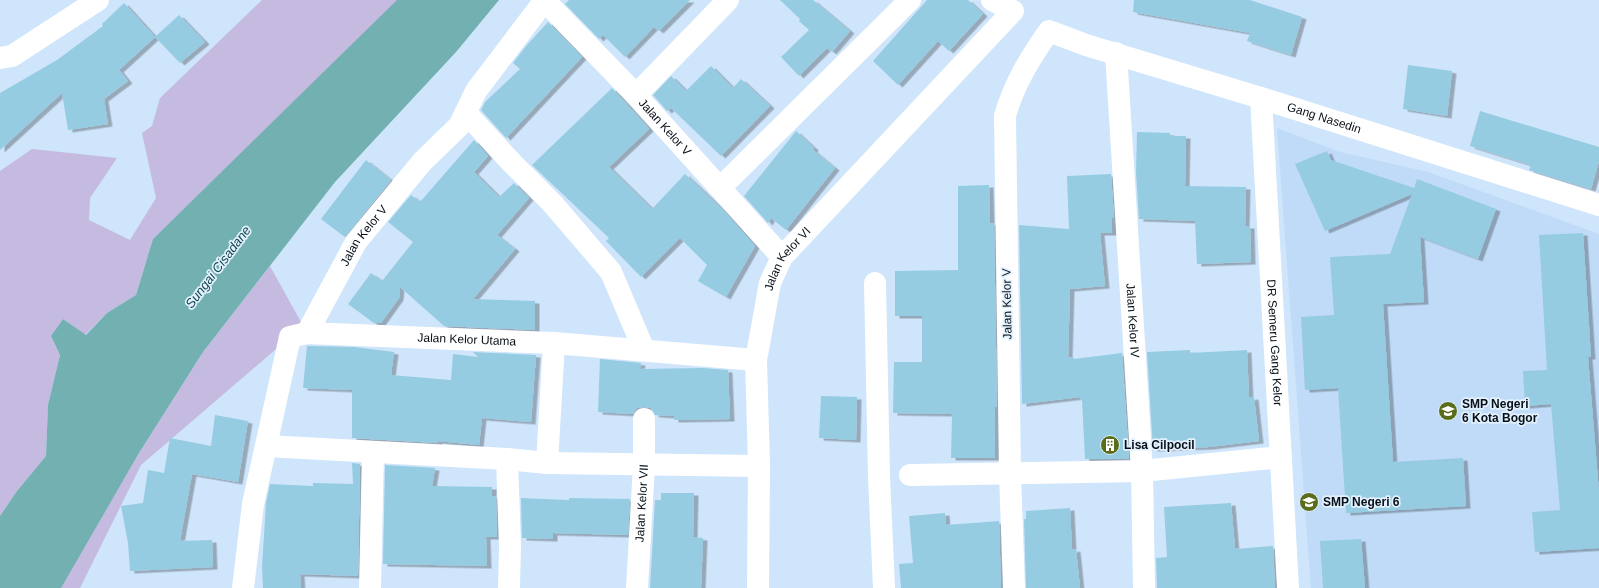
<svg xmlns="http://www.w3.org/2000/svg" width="1599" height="588" viewBox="0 0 1599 588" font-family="Helvetica,sans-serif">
<defs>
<filter id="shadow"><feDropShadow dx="4.5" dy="2.5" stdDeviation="0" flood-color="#0004"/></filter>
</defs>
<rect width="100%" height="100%" fill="#cee5fb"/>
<!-- built -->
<polygon fill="#bfdbf7" points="1277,128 1340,152 1428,172 1599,234 1599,588 1311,588"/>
<!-- green -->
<g fill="#c5badf">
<polygon points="262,0 398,0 153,239 136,295 107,313 85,335 63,319 51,336 60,355 48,405 46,456 17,491 0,516 0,171 32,149 117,158 90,198 89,220 130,240 156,198 142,133 152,126 160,98"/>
<polygon points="270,266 307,333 290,337 141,465 80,588 60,588 139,453 203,352"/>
</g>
<!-- water -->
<polygon fill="#72b0b1" points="397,0 499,0 456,52 335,182 203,352 139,453 61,588 0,588 0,516 17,491 46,456 48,405 60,355 51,336 63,319 86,335 107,313 136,295 153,239"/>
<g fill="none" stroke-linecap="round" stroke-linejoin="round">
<!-- river -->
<polyline stroke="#72b0b1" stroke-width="51" points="293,170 335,116 453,0"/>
</g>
<!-- building -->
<g fill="#96cce1" filter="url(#shadow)">
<polygon points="569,0 690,0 659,31 654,27 625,57 603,35 599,39 565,4"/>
<polygon points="780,0 813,0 850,31 832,52 827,48 799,76 781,57 809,30 799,21 800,19"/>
<polygon points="927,0 968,0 983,14 949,51 938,41 898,85 873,61"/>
<polygon points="1134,0 1250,0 1302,17 1291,55 1247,41 1250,33 1133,12"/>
<polygon points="124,3 155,37 119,70 128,81 104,99 108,124 68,130 62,93 0,150 0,93 57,60 103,26 102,24"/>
<polygon points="179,15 205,42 180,63 155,37"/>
<polygon points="548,22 582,57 506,138 481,110 485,102 520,69 513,63 527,45"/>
<polygon points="1408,65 1452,71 1447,116 1403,109"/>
<polygon points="711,66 733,88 741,79 770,106 721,156 671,108 667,111 653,95 671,76 686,91"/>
<polygon points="612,88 649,129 609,167 652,209 685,174 725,212 755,246 726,297 698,281 707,265 680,238 641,277 606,241 609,238 532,165"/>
<polygon points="1480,111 1599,147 1599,161 1591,189 1529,170 1531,165 1470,146"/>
<polygon points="796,131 814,148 813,150 835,168 786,230 771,218 768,223 744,196"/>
<polygon points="1137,132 1170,133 1170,136 1186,136 1185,186 1246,187 1245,226 1250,226 1251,262 1197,264 1195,221 1139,219 1136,172"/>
<polygon points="474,140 488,156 474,172 499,197 514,183 529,198 497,235 515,249 473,299 535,301 535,330 444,326 400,287 399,298 381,323 374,323 348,304 371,273 382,281 413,242 388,222 411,195 420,202"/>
<polygon points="1327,151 1331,160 1414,188 1417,179 1496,209 1478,259 1420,237 1424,302 1383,304 1393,462 1463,458 1466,506 1346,513 1338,388 1305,390 1301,317 1334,315 1330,257 1390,254 1412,194 1325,231 1295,164"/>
<polygon points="366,160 391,180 345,237 321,219"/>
<polygon points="1111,174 1114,218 1112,218 1112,233 1100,233 1105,286 1070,289 1068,358 1073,357 1074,359 1122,353 1129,459 1085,459 1082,399 1080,399 1080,397 1022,404 1019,225 1069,229 1067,176"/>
<polygon points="989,185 990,223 994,223 997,407 995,407 995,458 951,458 952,414 893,413 894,362 922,362 922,316 895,316 895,271 958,270 958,186"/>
<polygon points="1583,233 1591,357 1588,357 1599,493 1599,548 1535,552 1532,512 1560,510 1551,404 1525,406 1523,371 1547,370 1539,235"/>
<polygon points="307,346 354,347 394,352 391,375 451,380 453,354 478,357 473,352 536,355 531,422 482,418 479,445 438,441 438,443 352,438 352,390 303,388"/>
<polygon points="1190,350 1190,353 1247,350 1249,398 1254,397 1259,441 1209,447 1153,449 1147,352"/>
<polygon points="600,359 641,363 640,369 703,368 728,370 730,419 674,420 674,416 655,415 651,408 644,407 637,408 633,414 598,412"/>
<polygon points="821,396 857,397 856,440 819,438"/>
<polygon points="215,415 248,421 238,482 192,474 180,541 212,540 213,567 130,571 128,543 121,506 143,503 148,470 164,473 170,438 211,446"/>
<polygon points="352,463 360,464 358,576 300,574 301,588 263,588 262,567 266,503 270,484 313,486 313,483 353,484"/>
<polygon points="385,465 435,468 432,486 492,487 492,496 496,497 497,537 486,537 487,566 383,564"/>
<polygon points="661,493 694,493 693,537 703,538 701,588 650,588 655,500 661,500"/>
<polygon points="521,498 569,500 569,498 630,499 628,535 553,533 553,539 522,538"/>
<polygon points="1231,503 1235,549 1273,546 1275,588 1157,588 1156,558 1167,557 1164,507"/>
<polygon points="1070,508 1072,550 1076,549 1080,588 1026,588 1024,519 1026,519 1026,511"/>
<polygon points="945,513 946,525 999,521 1001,588 901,588 899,564 913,563 909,516"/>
<polygon points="1361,539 1365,588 1323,588 1320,541"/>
</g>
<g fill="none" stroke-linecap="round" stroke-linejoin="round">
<!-- minor -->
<g stroke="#fff" stroke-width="22">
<path id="s1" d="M545 1 636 95 782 257"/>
<path id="s2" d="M1116 53 1142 471 1144 588"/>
<polyline points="0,58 12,56 98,0"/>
<polyline points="636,95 728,0"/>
<path id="s3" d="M1261 98 1288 588"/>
<polyline points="466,113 512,163 552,203 611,272 644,350"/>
<polyline points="720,188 910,0"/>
<polyline points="875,283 879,477 884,588"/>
<path id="s4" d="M307 333 356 242 422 162 459 126 476 91 545 0"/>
<polyline points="266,446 507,459 547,463 759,466"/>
<polyline points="507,459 510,547 509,588"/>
<polyline points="547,463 554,343"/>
<polyline points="910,475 1142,471 1281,457"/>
<path id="s5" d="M243 588 253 504 290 337 307 333 554 343 756 360"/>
<polyline points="370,588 373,452"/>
<path id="s6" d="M637 588 644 465V419"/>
<path id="s7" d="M758 588 759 466 756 360 770 283 782 257 1013 11 992 0"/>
<path id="s8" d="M1014 588 1010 474 1005 116C1014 84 1030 58 1049 31L1086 45 1261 98 1599 205"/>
</g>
</g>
<!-- icons -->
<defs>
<g id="school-disc" transform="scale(1)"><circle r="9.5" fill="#5a6d1b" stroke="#e3f1ff"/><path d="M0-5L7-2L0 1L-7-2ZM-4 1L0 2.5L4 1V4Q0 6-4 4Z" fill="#fff"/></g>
<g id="building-disc" transform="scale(1)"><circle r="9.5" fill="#5a6d1b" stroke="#e3f1ff"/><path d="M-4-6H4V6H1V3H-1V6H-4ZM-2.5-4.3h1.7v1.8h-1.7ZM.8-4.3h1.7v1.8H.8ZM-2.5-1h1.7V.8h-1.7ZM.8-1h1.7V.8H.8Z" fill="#fff"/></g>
</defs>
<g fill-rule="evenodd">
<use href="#school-disc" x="1448" y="411"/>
<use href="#building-disc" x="1110" y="445"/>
<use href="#school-disc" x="1309" y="502"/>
</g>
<g text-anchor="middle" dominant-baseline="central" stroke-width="3.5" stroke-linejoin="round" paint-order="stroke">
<!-- street labels -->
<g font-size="12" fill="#081017" stroke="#e3f1ff">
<text stroke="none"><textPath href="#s8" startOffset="857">Gang Nasedin</textPath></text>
<text stroke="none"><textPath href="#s1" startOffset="174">Jalan Kelor V</textPath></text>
<text stroke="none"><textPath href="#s4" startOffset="113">Jalan Kelor V</textPath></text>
<text stroke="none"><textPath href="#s7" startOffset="336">Jalan Kelor VI</textPath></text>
<text transform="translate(1007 304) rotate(-91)">Jalan Kelor V</text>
<text stroke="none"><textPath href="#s2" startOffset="268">Jalan Kelor IV</textPath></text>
<text stroke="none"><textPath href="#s5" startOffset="433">Jalan Kelor Utama</textPath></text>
<text stroke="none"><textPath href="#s3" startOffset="245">DR Semeru Gang Kelor</textPath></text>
<text stroke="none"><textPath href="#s6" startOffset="85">Jalan Kelor VII</textPath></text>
</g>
<!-- poi labels -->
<g font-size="12" font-weight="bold" fill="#081017" stroke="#e3f1ff" text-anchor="start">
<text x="1462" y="404">SMP Negeri<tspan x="1462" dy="14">6 Kota Bogor</tspan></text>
<text x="1124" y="445">Lisa Cilpocil</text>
<text x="1323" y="502">SMP Negeri 6</text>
</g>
<!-- water labels -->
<g font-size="13" font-style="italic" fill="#0f4849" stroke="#e3f1ff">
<text transform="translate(218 267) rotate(-53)">Sungai Cisadane</text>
</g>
</g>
</svg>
